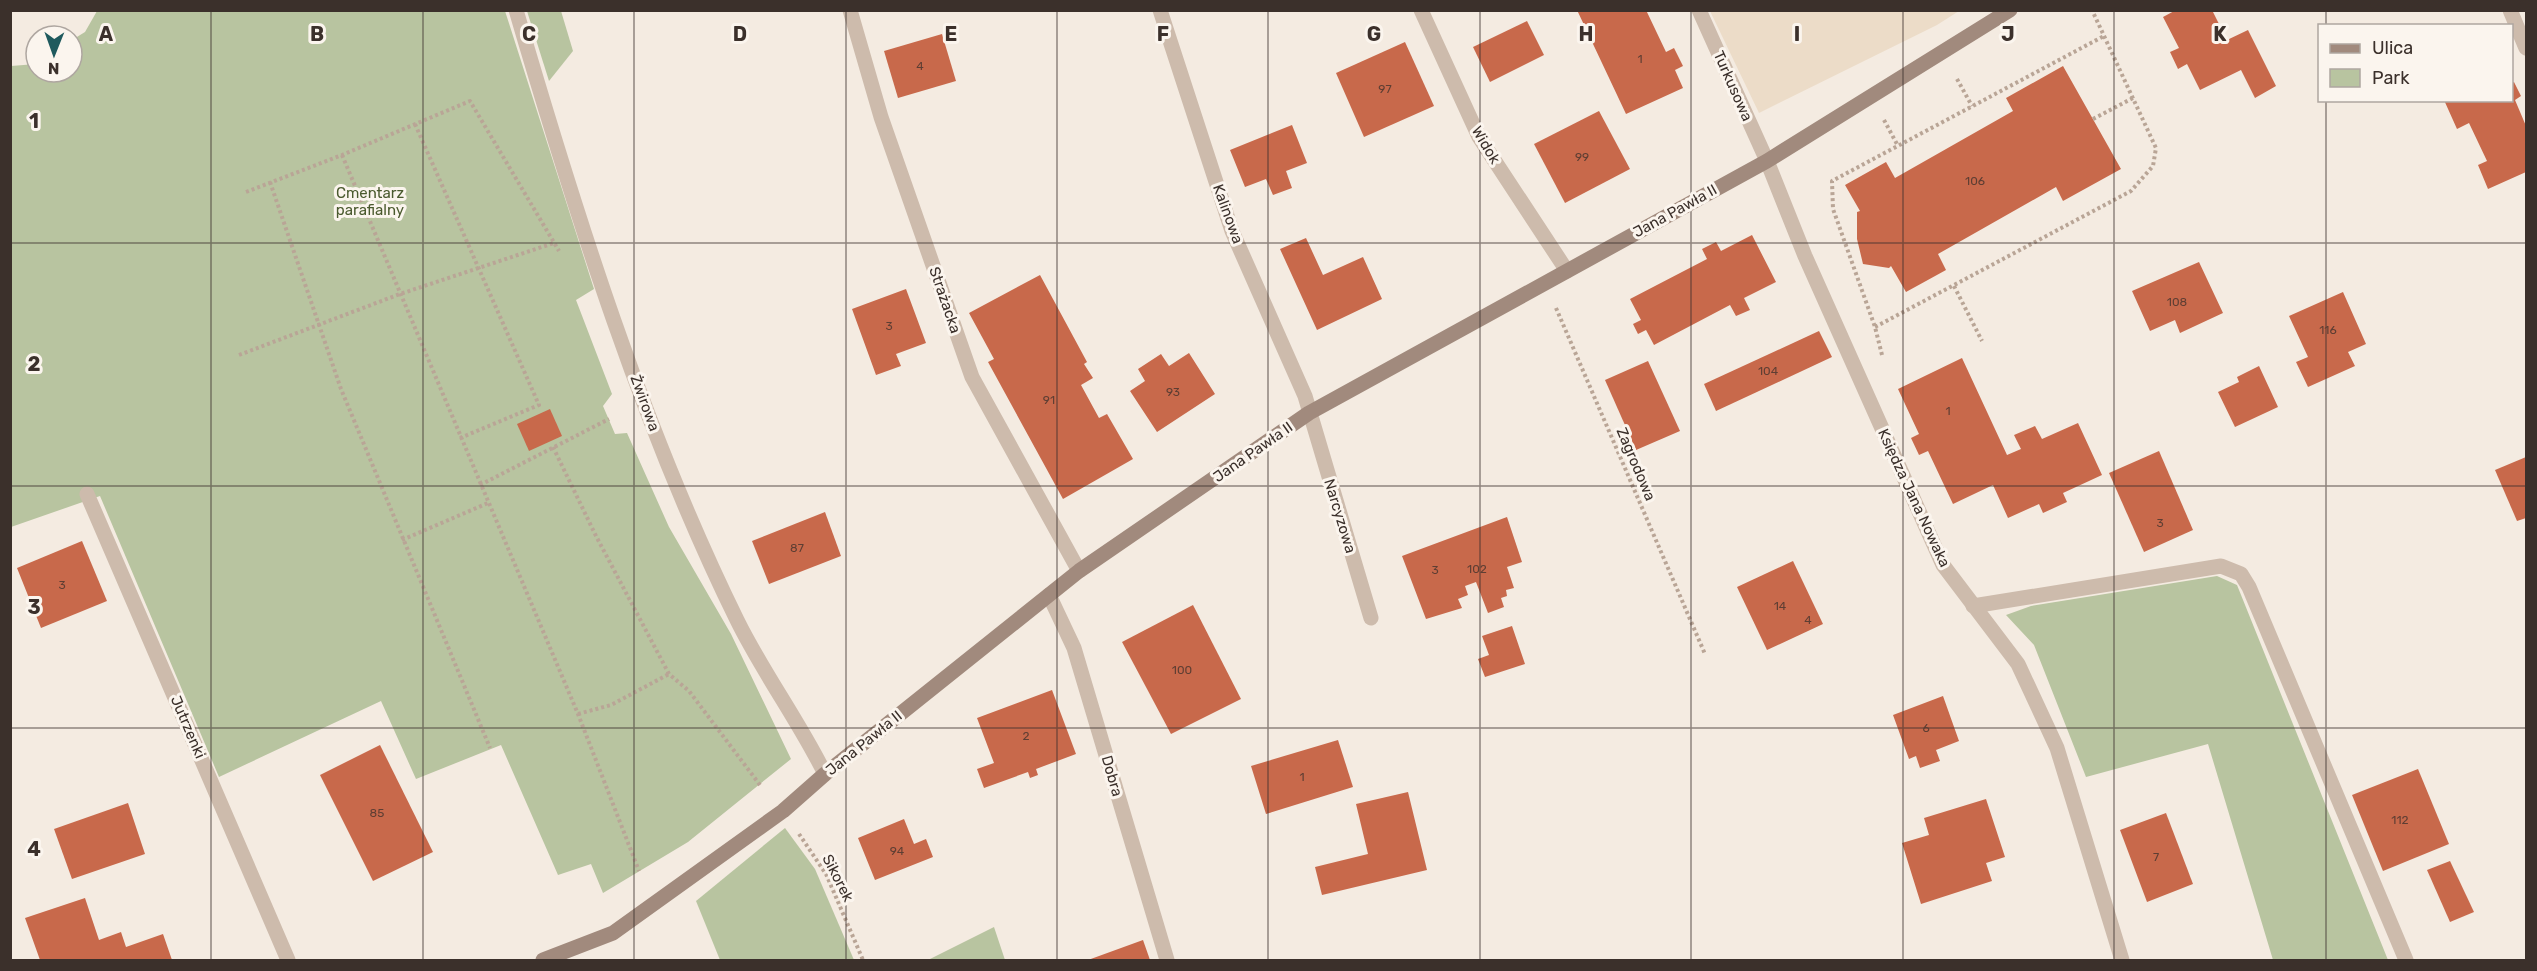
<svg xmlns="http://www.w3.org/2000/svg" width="2537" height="971" viewBox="0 0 2537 971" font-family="Rubik,sans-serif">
<rect width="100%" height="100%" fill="#f4ebe1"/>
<!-- green -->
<g fill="#b8c4a0">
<polygon points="97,11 505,11 594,289 576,300 612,394 603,406 615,434 627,433 669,527 731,634 791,759 688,842 603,893 591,864 558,875 501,745 416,779 381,701 219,777 100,496 11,527 11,66 36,64 36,72 72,72 72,40 85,32"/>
<polygon points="527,11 561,11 573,51 549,81"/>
<polygon points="2217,576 2237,585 2388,960 2273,960 2208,744 2086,777 2034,645 2006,615 2031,606"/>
<polygon points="785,828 815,869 854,960 720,960 696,901"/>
<polygon points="994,927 1005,960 928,960"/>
</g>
<!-- plaza -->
<polygon fill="#ecdcc8" points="1710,11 1959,11 1937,25 1759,113"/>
<!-- building -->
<g fill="#c8694b">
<polygon points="1577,10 1646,10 1666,52 1674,48 1683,66 1675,70 1683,88 1626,114"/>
<polygon points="2176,10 2212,10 2227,40 2248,30 2276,86 2255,98 2241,70 2200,90 2187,64 2178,69 2170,52 2179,48 2163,17"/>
<polygon points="1527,21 1544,55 1490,82 1473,47"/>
<polygon points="942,34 956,81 898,98 884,51"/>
<polygon points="1405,42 1434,106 1364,137 1336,73"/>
<polygon points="2063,66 2121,169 2063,201 2056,187 1938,254 1946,270 1906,292 1891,266 1889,268 1863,264 1857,239 1857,212 1860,211 1845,185 1886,162 1895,178 2013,111 2006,98"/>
<polygon points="2514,82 2521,96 2515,100 2526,126 2526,172 2488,189 2478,165 2487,161 2469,123 2457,129 2444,100 2512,100 2512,83"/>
<polygon points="1599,111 1630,169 1565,203 1534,144"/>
<polygon points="1292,125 1307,163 1286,171 1292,188 1273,195 1266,179 1245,187 1230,150"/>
<polygon points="1752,235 1776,282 1744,298 1750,310 1736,316 1730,305 1654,345 1646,330 1638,334 1633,324 1641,320 1630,299 1707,259 1702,249 1716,242 1721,251"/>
<polygon points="1306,238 1323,275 1363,257 1382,299 1317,330 1280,249"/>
<polygon points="2199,262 2223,313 2180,333 2175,320 2150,331 2132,291"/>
<polygon points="1040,275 1087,362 1084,364 1093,378 1081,385 1099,418 1107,414 1133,459 1063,499 988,362 994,359 969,313"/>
<polygon points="906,289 926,343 896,354 901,366 876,375 852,309"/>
<polygon points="2343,292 2366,344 2348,352 2355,366 2308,387 2296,362 2308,357 2289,316"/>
<polygon points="1819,331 1832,357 1716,411 1704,384"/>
<polygon points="1189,353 1215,394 1157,432 1130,391 1145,381 1138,369 1161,354 1169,366"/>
<polygon points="1962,358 2007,455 2021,449 2014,435 2035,426 2042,439 2078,423 2102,475 2063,493 2067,502 2043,513 2039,504 2008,518 1993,485 1953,504 1928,451 1919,455 1911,438 1919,434 1898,389"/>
<polygon points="1648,361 1680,431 1636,450 1605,380"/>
<polygon points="2259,366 2278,407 2235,427 2218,392 2239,382 2237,377"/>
<polygon points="550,409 562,436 529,451 517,424"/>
<polygon points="2159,451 2193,530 2144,552 2109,473"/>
<polygon points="2526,457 2526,518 2517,521 2495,470"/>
<polygon points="825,512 841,556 769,584 752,541"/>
<polygon points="1507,517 1522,562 1507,567 1514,588 1506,590 1507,596 1501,598 1504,607 1488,613 1476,582 1465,586 1468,595 1458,599 1462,608 1426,619 1402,556"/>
<polygon points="82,541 107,601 41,628 17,568"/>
<polygon points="1793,561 1823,624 1767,650 1737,587"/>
<polygon points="1193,605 1241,699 1171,734 1122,642"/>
<polygon points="1512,626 1525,664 1485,677 1478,659 1489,655 1482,636"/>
<polygon points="1052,690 1076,754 1036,769 1038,775 1030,778 1028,772 984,788 977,769 994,763 977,718"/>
<polygon points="1943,696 1959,741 1936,750 1940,761 1920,768 1916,756 1909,759 1893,715"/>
<polygon points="1338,740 1353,787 1266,814 1251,766"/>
<polygon points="380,745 433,852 373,881 320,775"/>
<polygon points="2418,769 2449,844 2383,871 2352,795"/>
<polygon points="1408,792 1427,870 1322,895 1315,867 1368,854 1356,804"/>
<polygon points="1986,799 2005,857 1986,863 1992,881 1921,904 1902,843 1929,835 1924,818"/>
<polygon points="128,803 145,854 72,879 54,829"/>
<polygon points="2166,813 2193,884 2147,902 2120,830"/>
<polygon points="904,819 914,844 926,839 933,857 875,880 858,838"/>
<polygon points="2450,861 2474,912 2450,922 2427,870"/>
<polygon points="85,898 99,940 121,932 126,947 163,934 172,960 40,960 25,918"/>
<polygon points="1143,940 1150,960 1088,960"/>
</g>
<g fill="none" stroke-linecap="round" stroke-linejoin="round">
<!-- path -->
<g stroke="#b9a596" stroke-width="4" stroke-dasharray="3 3" stroke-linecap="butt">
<polyline points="1957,79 1972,106"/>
<polyline points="2093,119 2133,98"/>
<polyline points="1884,120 1898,146"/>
<polyline points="415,124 539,405 460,438"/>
<polyline points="342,155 578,714 639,871"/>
<polyline points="270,182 341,389 490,748"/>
<polyline points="246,192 342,155 470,101 559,251"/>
<polyline points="1954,286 1982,341"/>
<polyline points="1556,308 1705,654"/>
<polyline points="1875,327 2131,191 2153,166 2156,148 2092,10"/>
<polyline points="239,355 400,294 554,243"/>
<polyline points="1882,355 1875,327 1833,209 1832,181 2104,36"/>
<polyline points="553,447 596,536 669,674 689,691 760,785"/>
<polyline points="480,485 609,419"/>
<polyline points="402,540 488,503"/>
<polyline points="578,714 611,705 669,674"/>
<polyline points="799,834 826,874 863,960"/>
</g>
<!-- lane -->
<polyline stroke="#cdbbac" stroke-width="15" points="1973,606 2221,566 2241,574 2249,587 2406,960"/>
<!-- street -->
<g stroke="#cdbbac" stroke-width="15">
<path d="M516 10C576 215 643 429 737 620 763 673 799 721 825 774"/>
<polyline points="850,10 881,117 972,377 1079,571"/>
<polyline points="1160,10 1232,231 1305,396 1371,618"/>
<polyline points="1421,10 1479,137 1567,271"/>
<polyline points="1699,10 1767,161 1805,256 1943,565 2018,664 2057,748 2122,960"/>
<polyline points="2510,10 2526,48"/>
<polyline points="87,494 288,960"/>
<polyline points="1049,595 1074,648 1167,960"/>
</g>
<!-- secondary -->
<polyline stroke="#a18a7d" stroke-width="15" points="543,960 613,933 783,811 825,774 1079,571 1309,413 1767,161 2010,10"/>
</g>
<!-- grid -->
<path fill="none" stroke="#3b302b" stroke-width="1.5" stroke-opacity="0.55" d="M211 10V960M423 10V960M634 10V960M846 10V960M1057 10V960M1268 10V960M1480 10V960M1691 10V960M1903 10V960M2114 10V960M2326 10V26M2326 100V960M10 243H2526M10 486H2526M10 728H2526"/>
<g text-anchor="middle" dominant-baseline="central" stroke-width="6" stroke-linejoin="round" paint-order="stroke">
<!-- number labels -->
<g font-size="12" fill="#5e3e33">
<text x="1640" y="59">1</text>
<text x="920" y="66">4</text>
<text x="1385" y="89">97</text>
<text x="1582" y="157">99</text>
<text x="1975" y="181">106</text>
<text x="2177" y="302">108</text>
<text x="889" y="326">3</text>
<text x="2328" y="330">116</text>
<text x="1768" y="371">104</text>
<text x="1173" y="392">93</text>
<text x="1049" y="400">91</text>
<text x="1948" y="411">1</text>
<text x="2160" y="523">3</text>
<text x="797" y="548">87</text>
<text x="1477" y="569">102</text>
<text x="1435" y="570">3</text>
<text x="62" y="585">3</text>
<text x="1780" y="606">14</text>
<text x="1808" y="620">4</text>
<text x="1182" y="670">100</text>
<text x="1926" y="728">6</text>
<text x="1026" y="736">2</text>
<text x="1302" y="777">1</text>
<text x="377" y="813">85</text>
<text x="2400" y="820">112</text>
<text x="897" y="851">94</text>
<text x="2156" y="857">7</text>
</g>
<!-- street labels -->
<g font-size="15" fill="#3b302b" stroke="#fbf5ee">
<text transform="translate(1733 86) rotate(66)">Turkusowa</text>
<text transform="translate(1486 145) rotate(59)">Widok</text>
<text transform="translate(1675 211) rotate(-29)">Jana Pawła II</text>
<text transform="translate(1228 214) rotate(70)">Kalinowa</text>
<text transform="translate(945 300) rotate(71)">Strażacka</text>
<text transform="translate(645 403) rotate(70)">Żwirowa</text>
<text transform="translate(1253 452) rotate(-35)">Jana Pawła II</text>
<text transform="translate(1636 464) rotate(67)">Zagrodowa</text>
<text transform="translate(1914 498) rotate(65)">Księdza Jana Nowaka</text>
<text transform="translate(1340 516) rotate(73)">Narcyzowa</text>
<text transform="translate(188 727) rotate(67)">Jutrzenki</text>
<text transform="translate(864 743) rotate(-39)">Jana Pawła II</text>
<text transform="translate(1112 776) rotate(74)">Dobra</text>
<text transform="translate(838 878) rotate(63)">Sikorek</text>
</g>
<!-- park labels -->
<g font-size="15" fill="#4a5a2e" stroke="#fbf5ee">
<text x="370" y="193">Cmentarz<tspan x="370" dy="17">parafialny</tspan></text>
</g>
</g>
<g font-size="20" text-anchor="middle" font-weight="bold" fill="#3b302b" stroke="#fbf5ee" stroke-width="6" stroke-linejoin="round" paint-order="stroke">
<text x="106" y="41">A</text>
<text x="317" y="41">B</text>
<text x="529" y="41">C</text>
<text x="740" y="41">D</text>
<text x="951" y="41">E</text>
<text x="1163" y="41">F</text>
<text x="1374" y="41">G</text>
<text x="1586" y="41">H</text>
<text x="1797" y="41">I</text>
<text x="2008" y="41">J</text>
<text x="2220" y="41">K</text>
<text x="34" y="128">1</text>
<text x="34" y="371">2</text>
<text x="34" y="614">3</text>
<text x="34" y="856">4</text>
</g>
<!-- border -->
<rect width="2537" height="971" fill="none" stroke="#3b302b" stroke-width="24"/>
<!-- legend -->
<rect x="2318" y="24" width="195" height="78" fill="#fbf5ee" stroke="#aea6a0" stroke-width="1.5"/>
<rect x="2330" y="44" width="30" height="9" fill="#a18a7d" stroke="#aea6a0" stroke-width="1.5"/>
<text x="2372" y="54" font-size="18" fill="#3b302b">Ulica</text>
<rect x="2330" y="69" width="30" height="18" fill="#b8c4a0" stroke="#aea6a0" stroke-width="1.5"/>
<text x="2372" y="84" font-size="18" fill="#3b302b">Park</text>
<!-- north arrow -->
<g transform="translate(54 54) rotate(181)"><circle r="28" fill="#fbf5ee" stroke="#aea6a0" stroke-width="1.5"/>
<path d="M0-4.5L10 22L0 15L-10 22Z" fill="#1f5a5e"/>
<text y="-9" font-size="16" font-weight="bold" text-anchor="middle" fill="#3b302b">N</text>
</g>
</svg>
